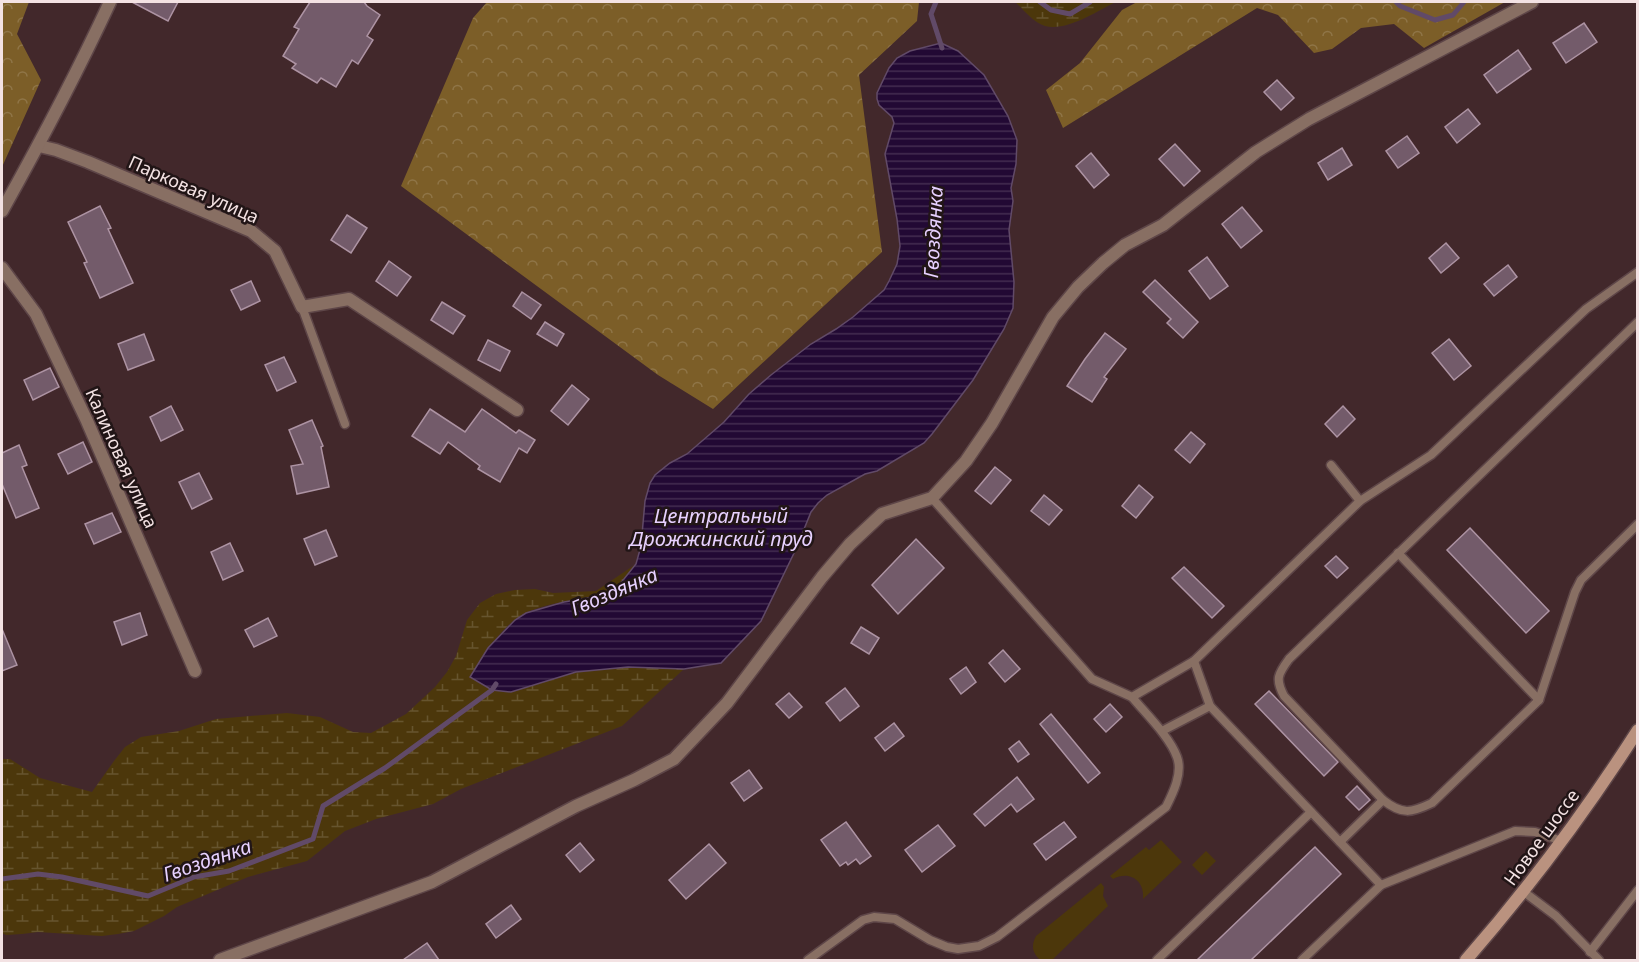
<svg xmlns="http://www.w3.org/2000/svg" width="1639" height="962" viewBox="0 0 1639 962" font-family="'Noto Sans',sans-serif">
<defs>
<pattern id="forest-crowns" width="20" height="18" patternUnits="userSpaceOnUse" patternTransform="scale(1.5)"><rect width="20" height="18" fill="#7c5e28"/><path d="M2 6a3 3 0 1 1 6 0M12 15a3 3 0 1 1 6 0" fill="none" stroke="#8f7547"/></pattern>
<pattern id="wetland-marsh" width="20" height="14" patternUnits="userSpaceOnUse" patternTransform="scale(1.5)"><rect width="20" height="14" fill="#4c370b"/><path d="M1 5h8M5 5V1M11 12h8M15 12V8" fill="none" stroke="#66542e"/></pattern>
<pattern id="water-rules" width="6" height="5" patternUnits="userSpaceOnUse" patternTransform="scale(1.5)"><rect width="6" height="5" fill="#220934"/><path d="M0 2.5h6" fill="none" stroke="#432d51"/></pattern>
</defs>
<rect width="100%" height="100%" fill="#42282b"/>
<!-- green -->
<g fill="#4c370b">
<path d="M1161 840 1182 862 1143 899C1145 880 1129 870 1113 879L1110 876 1146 847 1149 850Z"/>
<polygon points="1206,851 1216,861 1202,875 1192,865"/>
<path d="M1101 883 1104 887 1103 896 1108 906 1052 960H1040C1032 952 1031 946 1036 936Z"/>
</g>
<!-- forest -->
<g fill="url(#forest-crowns)">
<polygon points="2,2 29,2 17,34 41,80 2,167"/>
<polygon points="487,2 919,2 917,21 859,75 882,252 713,409 658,375 401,186 473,18"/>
<polygon points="1137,2 1505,2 1424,48 1394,24 1361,28 1332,49 1314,53 1278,15 1257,8 1063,128 1046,90 1080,63 1122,10"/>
</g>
<!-- wetland -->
<g fill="url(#wetland-marsh)">
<path d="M1015 2H1116C1097 11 1066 32 1045 26 1033 22 1024 10 1015 2Z"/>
<path d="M636 564 612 594C586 598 538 603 517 618 506 626 497 638 488 648L511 692 576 672 628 667 684 669 622 726 461 789 433 804 376 819 345 831 307 861 248 877 177 907 164 916 134 931 118 934 102 936 38 932 22 934 6 935 2 933V759H10L40 778 92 792 114 761 125 747 141 737 179 731 216 719 287 713 320 717 353 732 371 733 406 714 435 687 447 672 456 656 467 620 480 603 496 594 515 590 535 589 553 593 596 591Z"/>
</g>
<!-- water -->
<polygon fill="url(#water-rules)" stroke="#614a68" stroke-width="1.5" points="941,43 958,51 984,75 1008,116 1017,140 1016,164 1011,188 1013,201 1009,230 1014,282 1013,308 1004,329 973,380 932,434 924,443 877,471 865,474 827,495 818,503 811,512 796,549 761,621 721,663 684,669 628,667 576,672 511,692 492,690 470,677 488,648 515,620 526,613 564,602 612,594 636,564 641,546 645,501 650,483 655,475 670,463 687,454 724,422 749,394 771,375 811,344 836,329 853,317 884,290 889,281 897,264 900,246 897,219 885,154 894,123 892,117 879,105 877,99 877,93 889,68 897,58 910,51"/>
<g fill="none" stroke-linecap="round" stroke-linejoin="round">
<!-- stream -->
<g stroke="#614a68" stroke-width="5">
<polyline points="936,2 931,14 942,48"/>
<polyline points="1040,2 1051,10 1070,14 1090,2"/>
<polyline points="1396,2 1400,6 1435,20 1453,15 1464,2"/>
<polyline points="2,879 38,874 62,877 148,896 194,877 229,871 313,839 323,806 385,768 492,690 496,684"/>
</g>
</g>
<!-- building -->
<g fill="#735b6a" stroke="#ad93a3" stroke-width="1.5">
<polygon points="132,2 178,2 168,21"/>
<polygon points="310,2 364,2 367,6 380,15 367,36 373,40 358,64 352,60 336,87 321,78 317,83 292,68 296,64 283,56 299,29 294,27"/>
<polygon points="1584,23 1597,42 1566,63 1553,43"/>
<polygon points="1518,50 1531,69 1497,93 1484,75"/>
<polygon points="1277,80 1294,98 1281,110 1264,92"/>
<polygon points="1468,109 1480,124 1457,143 1445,127"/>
<polygon points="1407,136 1419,153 1398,168 1386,151"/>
<polygon points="1175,144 1200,171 1184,186 1159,159"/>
<polygon points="1342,148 1352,165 1328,180 1318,163"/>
<polygon points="1091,153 1109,175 1094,188 1076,166"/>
<polygon points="100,206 111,228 108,229 133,283 100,298 84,263 87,262 68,222"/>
<polygon points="1242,207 1262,231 1241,248 1222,224"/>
<polygon points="347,215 367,228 351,253 331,240"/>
<polygon points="1446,243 1459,258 1441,273 1429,258"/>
<polygon points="1207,257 1228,286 1210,299 1189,271"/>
<polygon points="389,261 411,277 397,296 376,281"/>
<polygon points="1508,265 1517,277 1494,296 1484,284"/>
<polygon points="1155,280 1198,322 1183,338 1167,323 1171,319 1143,292"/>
<polygon points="251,281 260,301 241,310 231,290"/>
<polygon points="522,292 541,305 531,319 513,306"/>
<polygon points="442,302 465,316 453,334 431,320"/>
<polygon points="545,322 564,334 557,346 537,334"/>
<polygon points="1105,333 1126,349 1104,377 1107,379 1092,402 1067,386 1085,359"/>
<polygon points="144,334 154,360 128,370 118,344"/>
<polygon points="1449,339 1471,366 1454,380 1432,353"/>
<polygon points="488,340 510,351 500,371 478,360"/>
<polygon points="284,357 296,382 277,391 265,365"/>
<polygon points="50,368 59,387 33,400 24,380"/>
<polygon points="572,385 589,399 568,425 551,411"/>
<polygon points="171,406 183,430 161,441 150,417"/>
<polygon points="1343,406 1355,419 1337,437 1325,424"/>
<polygon points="430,409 465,432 482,409 516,433 519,430 535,440 527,453 519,448 500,482 478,469 480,466 448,442 440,454 412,436"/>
<polygon points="312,420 323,446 321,447 329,487 297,494 291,466 303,464 289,430"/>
<polygon points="1191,432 1205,444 1190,463 1175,450"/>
<polygon points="83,442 92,462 68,474 58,454"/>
<polygon points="19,445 27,465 22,467 39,508 16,518 2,484 2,453"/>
<polygon points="995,467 1011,480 991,504 975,491"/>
<polygon points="199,473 212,499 192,509 179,482"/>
<polygon points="1139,485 1153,497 1136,518 1122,506"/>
<polygon points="1044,495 1062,510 1049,525 1031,511"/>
<polygon points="112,513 121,532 94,544 85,524"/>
<polygon points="1470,528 1549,611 1526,633 1447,550"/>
<polygon points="326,530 337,556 315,565 304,539"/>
<polygon points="916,539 944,568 898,614 872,585"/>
<polygon points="230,543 243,571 223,580 211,552"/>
<polygon points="1336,556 1348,568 1337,578 1325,566"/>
<polygon points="1184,567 1224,606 1212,618 1172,578"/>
<polygon points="140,613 147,635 122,645 114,622"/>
<polygon points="268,618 277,636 254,647 245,630"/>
<polygon points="861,627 879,638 869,654 851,643"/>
<polygon points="2,629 17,665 2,671"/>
<polygon points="1003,650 1020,669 1005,682 989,663"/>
<polygon points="966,667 976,682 961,694 950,679"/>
<polygon points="845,688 859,706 840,721 826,703"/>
<polygon points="1269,691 1338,762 1324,776 1255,704"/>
<polygon points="789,693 802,707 789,718 776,704"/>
<polygon points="1110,704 1122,717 1106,732 1094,719"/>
<polygon points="1051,714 1100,773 1088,783 1040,724"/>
<polygon points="894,723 904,736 885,751 875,738"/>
<polygon points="1019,741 1029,754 1018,762 1009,749"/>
<polygon points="749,770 762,788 744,801 731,783"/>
<polygon points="1017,777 1034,799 1017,812 1011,804 985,826 974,814"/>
<polygon points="1357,786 1370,800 1359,810 1346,797"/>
<polygon points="846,822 871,856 860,864 856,859 848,865 846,862 840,866 821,840"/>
<polygon points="1064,822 1076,837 1046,860 1034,844"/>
<polygon points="938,825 955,846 922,872 905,850"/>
<polygon points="580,843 594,860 580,872 566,855"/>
<polygon points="709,844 726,863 686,899 669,880"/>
<polygon points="1315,847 1341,874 1251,960 1197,960"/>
<polygon points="511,905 521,919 496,938 486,924"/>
<polygon points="427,943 439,960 403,960"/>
</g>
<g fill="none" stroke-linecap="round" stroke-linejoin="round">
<!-- lane casing -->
<g stroke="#5e4648" stroke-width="11">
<g id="lane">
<polyline points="302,307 345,424"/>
<path d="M1638 322 1289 659C1278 674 1275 679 1284 696L1383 800C1402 815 1411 813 1432 803L1539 700 1575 592 1581 580 1638 524"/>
<polyline points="932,498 1092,679 1132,697 1194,661 1360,501 1331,465"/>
<polyline points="1360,501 1431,455 1586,309 1638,272"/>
<polyline points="1398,553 1539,700"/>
<polyline points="1194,661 1210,706 1381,885"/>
<polyline points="1162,731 1210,706"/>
<polyline points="1340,842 1383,800"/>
<polyline points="1524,892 1556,916 1599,960"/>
<polyline points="1590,952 1638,890"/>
<path d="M808 960 863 920 874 917 895 919 930 940 947 947 958 949 979 946 997 937 1166 807C1173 793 1183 773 1177 757 1170 737 1146 714 1132 697"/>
<polyline points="1157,960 1311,812"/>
<polyline points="1302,960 1381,885 1515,831 1535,832 1562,841"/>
</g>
</g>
<!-- street casing -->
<g stroke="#5e4648" stroke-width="15">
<g id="street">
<polyline points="39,146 56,150 88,162 251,231 275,251 302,307 349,299 517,410"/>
<path d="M2 211C40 143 77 73 110 2"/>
<polyline points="2,268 36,314 87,421 195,671"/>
<polyline points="220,960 432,882 576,806 634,780 674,759 727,703 822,577 850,544 882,514 932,498 966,461 992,423 1053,317 1078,287 1103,263 1125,245 1163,225 1256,152 1309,119 1532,2"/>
</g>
</g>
<!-- secondary casing -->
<g stroke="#5e4648" stroke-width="15">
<path id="secondary" d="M1466 960C1529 888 1586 811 1638 730"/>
</g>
<!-- lane -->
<use href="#lane" stroke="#886f63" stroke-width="8"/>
<!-- street -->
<use href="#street" stroke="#886f63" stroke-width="12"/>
<!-- secondary -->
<use href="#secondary" stroke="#ba927f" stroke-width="12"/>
</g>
<g text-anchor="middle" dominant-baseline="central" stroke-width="5" stroke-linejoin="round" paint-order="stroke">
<!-- street labels -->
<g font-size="18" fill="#f3e2e3" stroke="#211516">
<text transform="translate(194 189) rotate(24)">Парковая улица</text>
<text transform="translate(122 458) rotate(66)">Калиновая улица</text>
<text transform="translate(1541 837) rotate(-54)">Новое шоссе</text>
</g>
<!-- water labels -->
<g font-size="20" font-style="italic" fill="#e7d1ff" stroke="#211516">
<text transform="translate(933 232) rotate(-87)">Гвоздянка</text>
<text x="721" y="515">Центральный<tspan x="721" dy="23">Дрожжинский пруд</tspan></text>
<text transform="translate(614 591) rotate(-23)">Гвоздянка</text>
<text transform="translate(207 860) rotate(-19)">Гвоздянка</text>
</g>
</g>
<!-- border -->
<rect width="1639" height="962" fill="none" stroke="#f3e2e3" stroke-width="6"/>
</svg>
